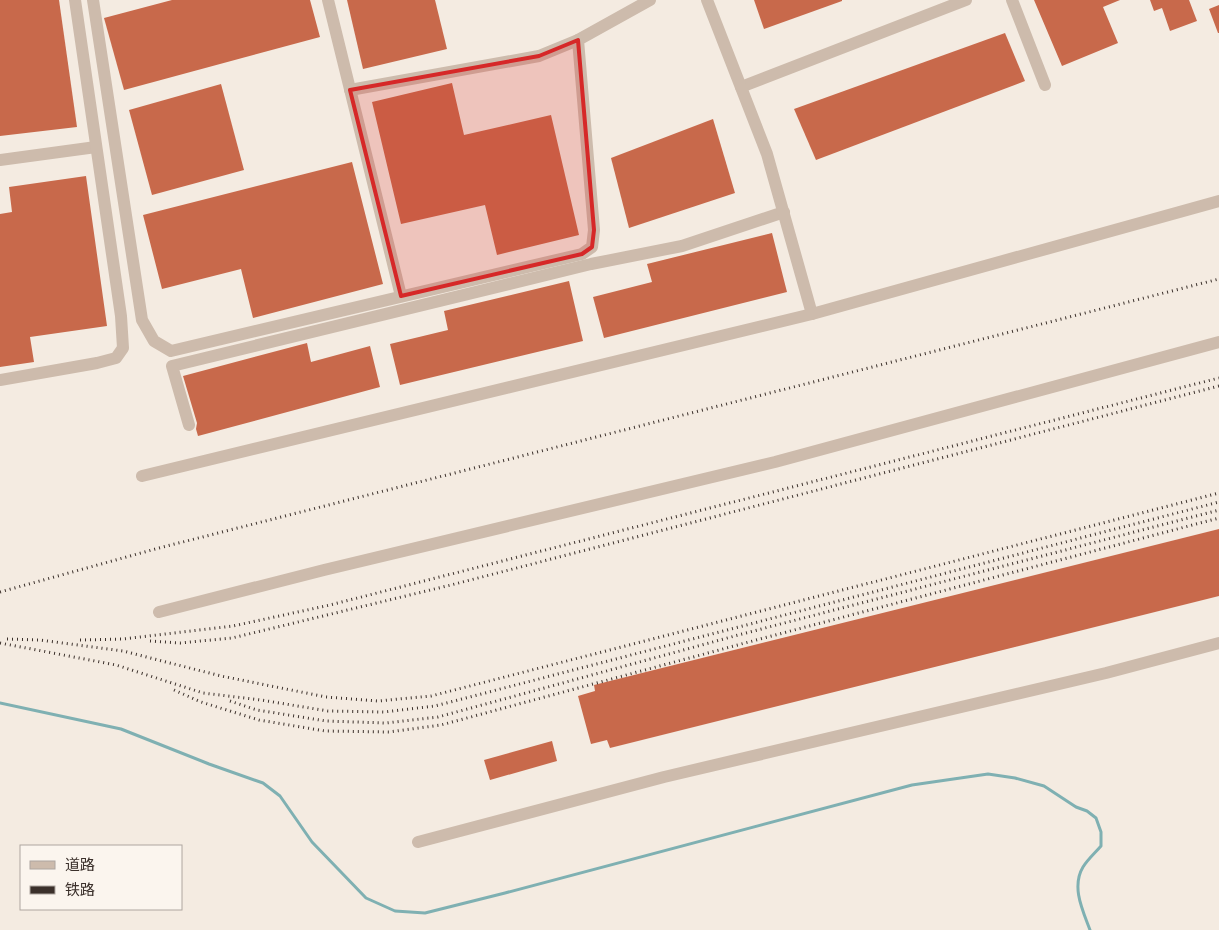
<svg xmlns="http://www.w3.org/2000/svg" width="1219" height="930" viewBox="0 0 1219 930" font-family="'Exo 2','Noto Sans SC',sans-serif">
<rect width="100%" height="100%" fill="#f4ebe1"/>
<g fill="none" stroke-linecap="round" stroke-linejoin="round">
<!-- stream -->
<path stroke="#7fb0b2" stroke-width="3" d="M0 703 121 729 209 764 263 783 280 796 312 842 366 898 395 911 425 913 505 893 912 785 988 774 1015 778 1044 786 1076 807 1087 811 1096 818 1101 832V846C1095 853 1088 859 1083 867 1071 887 1083 911 1090 930"/>
</g>
<!-- building -->
<g fill="#c8694b">
<polygon points="0,0 59,0 77,127 0,136"/>
<polygon points="172,0 310,0 320,37 124,90 104,18"/>
<polygon points="347,0 435,0 447,49 363,69"/>
<polygon points="754,0 842,0 842,1 764,29"/>
<polygon points="1034,0 1120,0 1103,7 1118,43 1062,66"/>
<polygon points="1150,0 1189,0 1197,21 1170,31 1162,8 1154,11"/>
<polygon points="1219,5 1219,33 1218,33 1209,9"/>
<polygon points="1005,33 1025,81 816,160 794,109"/>
<polygon points="452,83 464,135 551,115 579,235 497,255 485,205 401,224 372,102"/>
<polygon points="221,84 244,170 152,195 129,110"/>
<polygon points="713,119 735,193 629,228 611,158"/>
<polygon points="352,162 383,284 253,318 241,269 162,289 143,215"/>
<polygon points="86,176 107,326 30,337 34,362 0,367 0,214 12,212 9,187"/>
<polygon points="772,233 787,292 604,338 593,297 652,282 647,264"/>
<polygon points="569,281 583,341 400,385 390,344 448,330 444,311"/>
<polygon points="307,343 311,362 370,346 380,387 198,436 196,429 197,423 183,376"/>
<polygon points="1219,529 1219,596 610,748 607,740 591,744 578,696 595,691 594,685"/>
<polygon points="552,741 557,761 490,780 484,760"/>
</g>
<g fill="none" stroke-linecap="round" stroke-linejoin="round">
<!-- minor -->
<g stroke="#cdbbac" stroke-width="12">
<polyline points="93,0 142,320 154,341 171,351 582,254 592,247 594,230 578,40 650,0"/>
<polyline points="328,0 401,296"/>
<polyline points="1012,0 1045,85"/>
<polyline points="741,87 966,0"/>
<polyline points="350,90 539,56 578,40"/>
<polyline points="0,160 96,147"/>
<polyline points="0,380 97,363 116,358 123,348 121,316 75,0"/>
<polyline points="189,425 172,366 591,264 682,246 784,212"/>
<polyline points="159,612 324,570 775,462 1219,342"/>
</g>
<!-- tertiary -->
<g stroke="#cdbbac" stroke-width="12">
<polyline points="707,0 767,154 812,314"/>
<polyline points="142,476 812,314 1219,201"/>
<polyline points="418,842 664,777 1106,673 1219,643"/>
</g>
<!-- rail -->
<g stroke="#3b302b" stroke-width="3" stroke-dasharray="1 4" stroke-linecap="butt">
<polyline points="0,592 159,548 1219,279"/>
<polyline points="7,639 40,640 123,651 221,676 326,697 378,701 431,696 1219,493"/>
<polyline points="80,640 123,639 233,626 330,605 1219,378"/>
<polyline points="150,641 180,643 232,638 451,585 1219,386"/>
<polyline points="0,643 116,665 203,693 261,700 328,711 384,712 435,706 1219,502"/>
<polyline points="174,690 201,702 259,720 325,731 389,732 441,725 745,643 1219,518"/>
<polyline points="230,701 257,710 326,721 386,723 438,717 742,634 1219,510"/>
</g>
</g>
<!-- marked area -->
<path fill="#d62828" fill-opacity="0.2" stroke="#d62828" stroke-width="4" stroke-linejoin="round" d="M578 40 594 230 592 247 582 254 401 296 350 90 539 56Z"/>
<!-- legend -->
<rect x="20" y="845" width="162" height="65" fill="#fbf5ee" stroke="#aea6a0"/>
<rect x="30" y="861" width="25" height="8" fill="#cdbbac" stroke="#aea6a0"/>
<text x="65" y="870" font-size="15" fill="#3b302b">道路</text>
<rect x="30" y="886" width="25" height="8" fill="#3b302b" stroke="#aea6a0"/>
<text x="65" y="895" font-size="15" fill="#3b302b">铁路</text>
</svg>
